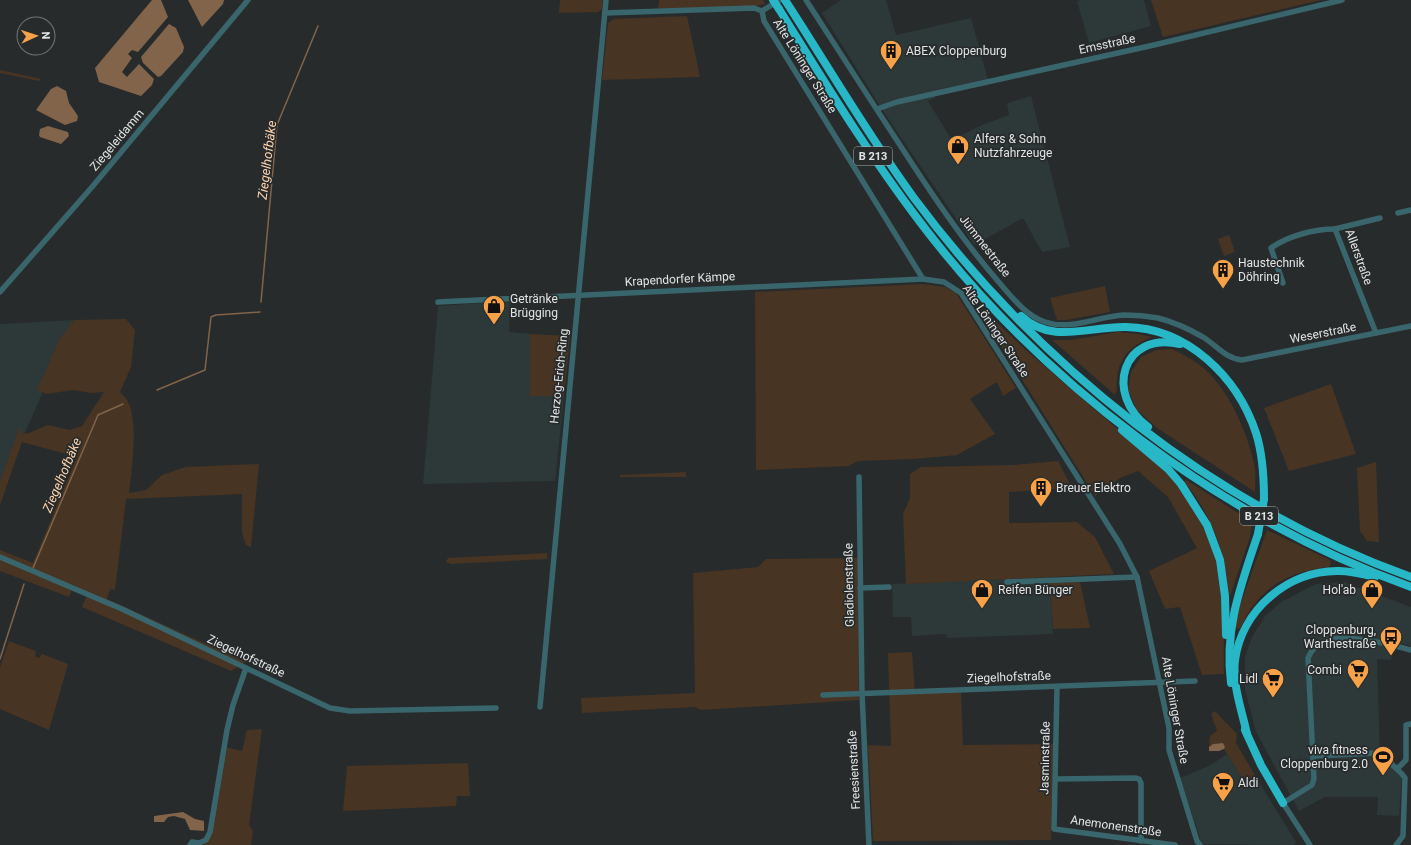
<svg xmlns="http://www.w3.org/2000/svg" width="1411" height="845" viewBox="0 0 1411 845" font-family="Roboto,sans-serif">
<rect width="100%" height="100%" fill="#282b2c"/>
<!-- built -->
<g fill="#2d3838">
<polygon points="841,0 886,0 896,35 971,18 988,80 934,92 935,98 928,101 952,140 982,125 1009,115 1007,103 1031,96 1070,247 1042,252 1023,218 974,245 883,111 822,13"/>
<polygon points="1082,0 1144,0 1151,26 1089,43 1077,1"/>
<polygon points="510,301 509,332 530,334 530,395 564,396 555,481 423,484 438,306"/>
<polygon points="74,320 0,490 0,324"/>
<polygon points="1050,577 1053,634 947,638 946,634 912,636 911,617 893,617 892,584"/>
<polygon points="1344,582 1411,607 1411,646 1396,642 1391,660 1377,659 1380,755 1402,778 1399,816 1377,815 1378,797 1325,797 1299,811 1256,732 1245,690 1245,657 1252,637 1265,616 1281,602 1316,584"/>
<polygon points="1227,754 1242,778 1253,780 1256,777 1296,842 1294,845 1202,844 1180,778 1209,766"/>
</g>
<!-- green -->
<g fill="#473423">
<polygon points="560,0 603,0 602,9 598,12 559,13"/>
<polygon points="659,0 763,0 765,4 755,6 658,9"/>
<polygon points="1151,0 1321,0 1163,37"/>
<polygon points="687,16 700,77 602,80 608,23 614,19"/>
<polygon points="0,70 41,79 39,81 0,73"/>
<polygon points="1229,235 1235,252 1224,256 1218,239"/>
<polygon points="923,284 945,287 956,293 1016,388 1003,396 997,382 970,399 995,434 957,455 914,459 858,461 848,466 756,470 755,292"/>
<polygon points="1105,286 1110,312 1066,320 1057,320 1050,298"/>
<path d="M126 319 135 330 131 367 120 392C123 395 127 399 129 404 138 424 132 470 129 493L146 490 162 475 186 467 259 464 251 547 246 545 242 533V494L126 499 115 590 110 589 107 599 246 662 231 671 82 607 88 593 73 587 69 597 0 571V550L33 563 77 457 22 442 0 505V481L19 428 23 434 29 433 48 425 70 430 82 426 104 392 91 393 73 390 47 394 37 390 59 340 74 320Z"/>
<path d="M994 320 1028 352 1165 470C1195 506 1220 549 1223 597 1225 622 1223 648 1224 674L1202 675 1180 607 1165 609 1149 571 1197 548 1168 497 1138 471 1120 478 1095 496 988 325Z"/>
<path d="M1118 332 1138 334 1152 337C1126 347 1115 363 1117 391L1114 394 1052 340H1071Z"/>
<polygon points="530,334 570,336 564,396 530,396"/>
<path d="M1172 349C1182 354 1192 359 1201 366 1228 387 1249 435 1255 468 1256 475 1255 484 1255 492L1157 428 1137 410 1128 390 1131 372 1141 357 1156 350Z"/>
<polygon points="1331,384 1356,454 1289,471 1264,408"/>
<polygon points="1058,461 1072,488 1009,492 1009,523 1077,522 1095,537 1114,574 906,584 903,514 910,498 910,474 921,467 1014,465"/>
<polygon points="1376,462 1379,542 1367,541 1360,531 1357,468"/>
<polygon points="686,472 686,477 620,477 620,475"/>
<path d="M1185 479 1252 522 1250 537 1230 596C1227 592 1225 567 1223 560 1217 533 1203 503 1185 483Z"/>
<path d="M1267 530 1330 560 1331 563 1329 567C1286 572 1258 588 1240 629L1236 628 1238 611Z"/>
<polygon points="547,553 547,559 451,564 446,562 448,558"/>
<polygon points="858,558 859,700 701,710 695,707 582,713 581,698 695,693 693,573 758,567 766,559"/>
<polygon points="1080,582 1090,628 1053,629 1050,583"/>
<polygon points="9,641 36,651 35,656 39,658 42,654 68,664 49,730 0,709 0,667"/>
<polygon points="912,652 915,693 961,692 963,745 1053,744 1051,840 873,841 868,745 891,746 888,653"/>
<polygon points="1215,711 1237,734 1236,743 1256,777 1253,780 1242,778 1224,749 1225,747 1223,743 1213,744 1209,747 1210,736 1217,731 1211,714"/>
<polygon points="262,729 249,825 253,830 251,845 204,845 210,838 225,747 242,751 247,730"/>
<polygon points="468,763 470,796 457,796 456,806 343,811 347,766"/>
</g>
<!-- water -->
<g fill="#816449">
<polygon points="152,0 161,0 168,17 138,52 132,50 128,54 132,58 122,72 127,77 139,64 154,79 152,85 141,96 99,82 95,68"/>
<polygon points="188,0 224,0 223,4 202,27"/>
<polygon points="169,24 176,28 184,47 183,52 161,76 158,77 143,63 141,57"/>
<polygon points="57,86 66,91 69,103 78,116 77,121 65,125 36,110 51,89"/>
<polygon points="48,126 68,132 69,136 61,144 40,137 39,135 40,129"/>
<polygon points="1223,743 1225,747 1224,749 1219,751 1209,751 1209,747 1213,744"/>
<polygon points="183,812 195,819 204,821 204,831 190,830 185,819 174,816 168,817 164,822 154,822 154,816"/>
</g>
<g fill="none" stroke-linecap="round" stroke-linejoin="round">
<!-- stream -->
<g stroke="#816449" stroke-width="1.5">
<polyline points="261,302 277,125 318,26"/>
<polyline points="157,390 205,370 211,317 216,315 260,312"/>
<polyline points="33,568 98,415 123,404"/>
<polyline points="0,659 24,584"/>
</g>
<!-- minor -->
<g stroke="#38666c" stroke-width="5.5">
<polyline points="780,0 762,11 764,21 923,279 944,282 961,293 1120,544 1137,577 1169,728 1169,750 1197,841 1200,845"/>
<path d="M806 0C837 48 867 95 898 142 929 190 960 237 997 280 1011 296 1025 315 1045 322 1072 331 1098 316 1124 315 1135 315 1147 316 1158 318 1174 322 1189 329 1203 337 1216 345 1226 359 1242 360L1411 326"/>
<polyline points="605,13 754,8 762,11"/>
<polyline points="877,109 897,102 1154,45 1342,0"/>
<polyline points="1398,213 1411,210"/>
<path d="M1283 283 1271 248C1288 236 1314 229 1335 229"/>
<polyline points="0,292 92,187 248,0"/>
<polyline points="438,302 923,279"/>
<polyline points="1376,333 1335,229 1380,218"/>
<polyline points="859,477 862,693 869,845"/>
<polyline points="0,557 122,609 330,708 350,711 496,708"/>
<polyline points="1007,582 1137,577"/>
<polyline points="860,588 889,587"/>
<polyline points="1057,687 1054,829 1175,845"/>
<polyline points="823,695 1195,681"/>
<polyline points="540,707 606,0"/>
<polyline points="1313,756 1375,753 1382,755 1402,774 1405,778 1403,836 1396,845"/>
<polyline points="1397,769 1406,760 1406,725 1411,724"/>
<polyline points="1056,779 1136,778 1139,779 1141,783 1141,841"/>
<polyline points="190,845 192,842 199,843 206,840 210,832 227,730 233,705 246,668"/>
<path d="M1310 845 1283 803 1312 785 1314 779 1308 658C1311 651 1316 645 1322 642 1343 632 1389 644 1411 650"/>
</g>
<!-- highway -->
<g stroke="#28b7c7" stroke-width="8">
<path d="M785 0C828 66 867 134 914 198 1038 365 1214 506 1411 577"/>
<path d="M779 9C824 81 868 154 920 222 1042 383 1220 518 1411 587"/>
<path d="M1021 316C1052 345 1089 326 1126 327 1187 328 1237 376 1256 433 1263 455 1264 477 1264 499"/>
<path d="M1148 427C1104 394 1122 331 1180 344"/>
<polyline points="1122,430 1168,469 1181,484 1207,525 1220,560 1225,596 1226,635"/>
<path d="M1231 683C1224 628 1241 585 1258 534"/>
<polyline points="1245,730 1261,765 1283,803"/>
<path d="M1247 734C1242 711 1232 684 1235 660 1242 610 1288 570 1339 571 1351 571 1363 574 1375 577"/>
</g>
<!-- highway-bridge -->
<g stroke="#28b7c7" stroke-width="8">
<polyline points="773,0 779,9"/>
<polyline points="1258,534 1264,499"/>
</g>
</g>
<!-- icons -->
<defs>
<g id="building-pin" transform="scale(1.15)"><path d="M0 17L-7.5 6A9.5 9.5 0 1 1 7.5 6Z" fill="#f7a148" stroke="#282b2c"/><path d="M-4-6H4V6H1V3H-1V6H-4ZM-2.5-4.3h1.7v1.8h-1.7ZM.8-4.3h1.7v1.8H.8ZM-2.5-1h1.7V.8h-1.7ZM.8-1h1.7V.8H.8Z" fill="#111"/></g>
<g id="shop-pin" transform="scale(1.15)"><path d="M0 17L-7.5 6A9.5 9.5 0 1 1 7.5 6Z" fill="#f7a148" stroke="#282b2c"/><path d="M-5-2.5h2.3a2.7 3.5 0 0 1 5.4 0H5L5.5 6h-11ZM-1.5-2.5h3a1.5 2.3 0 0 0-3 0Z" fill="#111"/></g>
<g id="bus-pin" transform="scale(1.15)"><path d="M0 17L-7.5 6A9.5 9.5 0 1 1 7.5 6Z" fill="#f7a148" stroke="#282b2c"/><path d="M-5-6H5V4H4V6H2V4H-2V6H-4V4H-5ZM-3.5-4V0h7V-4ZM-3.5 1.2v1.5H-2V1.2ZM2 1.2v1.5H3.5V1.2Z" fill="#111"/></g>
<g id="supermarket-pin" transform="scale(1.15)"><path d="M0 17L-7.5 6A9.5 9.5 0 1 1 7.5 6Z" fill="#f7a148" stroke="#282b2c"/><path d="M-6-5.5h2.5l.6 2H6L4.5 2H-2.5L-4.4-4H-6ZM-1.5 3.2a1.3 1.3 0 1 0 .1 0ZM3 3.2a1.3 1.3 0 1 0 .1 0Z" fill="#111"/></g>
<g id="stadium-pin" transform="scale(1.15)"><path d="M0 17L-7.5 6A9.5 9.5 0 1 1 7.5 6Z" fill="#f7a148" stroke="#282b2c"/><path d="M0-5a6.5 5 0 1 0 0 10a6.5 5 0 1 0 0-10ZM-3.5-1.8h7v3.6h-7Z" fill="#111"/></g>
</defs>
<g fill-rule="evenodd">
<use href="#building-pin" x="891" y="51"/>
<use href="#shop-pin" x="958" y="146"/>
<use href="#building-pin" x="1223" y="270"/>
<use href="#shop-pin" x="494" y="306"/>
<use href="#building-pin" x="1041" y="488"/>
<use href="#shop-pin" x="982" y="590"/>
<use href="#shop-pin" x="1372" y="590"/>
<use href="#bus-pin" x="1391" y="637"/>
<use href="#supermarket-pin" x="1358" y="670"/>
<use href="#supermarket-pin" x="1273" y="679"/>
<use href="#stadium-pin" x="1383" y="757"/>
<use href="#supermarket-pin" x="1223" y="783"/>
</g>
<g text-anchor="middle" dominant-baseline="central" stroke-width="3.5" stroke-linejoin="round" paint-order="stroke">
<!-- shield labels -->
<g fill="#282b2c" stroke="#aaacad" stroke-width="1">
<rect x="854" y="147" width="38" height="18" rx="3"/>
<rect x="1240" y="507" width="38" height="18" rx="3"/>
</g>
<g font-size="11" font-weight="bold" fill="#e2e4e4">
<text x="873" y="156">B 213</text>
<text x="1259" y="516">B 213</text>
</g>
<!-- street labels -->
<g font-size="12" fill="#e2e4e4" stroke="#282b2c">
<text transform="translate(1107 44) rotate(-12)">Emsstraße</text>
<text transform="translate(805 66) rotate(58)">Alte Löninger Straße</text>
<text transform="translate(117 140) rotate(-50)">Ziegeleidamm</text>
<text transform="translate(985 246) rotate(52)">Jümmestraße</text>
<text transform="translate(1359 257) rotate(70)">Allerstraße</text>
<text transform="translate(680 279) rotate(-3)">Krapendorfer Kämpe</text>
<text transform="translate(996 331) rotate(56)">Alte Löninger Straße</text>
<text transform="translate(1323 333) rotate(-11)">Weserstraße</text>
<text transform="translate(559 376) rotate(-84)">Herzog-Erich-Ring</text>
<text transform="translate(849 585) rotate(-91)">Gladiolenstraße</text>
<text transform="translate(246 656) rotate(25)">Ziegelhofstraße</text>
<text transform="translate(1009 677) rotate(-2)">Ziegelhofstraße</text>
<text transform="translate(1175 710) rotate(80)">Alte Löninger Straße</text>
<text transform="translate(1045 758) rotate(-89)">Jasminstraße</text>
<text transform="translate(854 770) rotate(-93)">Freesienstraße</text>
<text transform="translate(1116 826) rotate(8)">Anemonenstraße</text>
</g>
<!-- poi labels -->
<g font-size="12" fill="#e2e4e4" stroke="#282b2c" text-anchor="start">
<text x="906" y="51">ABEX Cloppenburg</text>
<text x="974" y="139">Alfers &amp; Sohn<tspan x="974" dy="14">Nutzfahrzeuge</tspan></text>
<text x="1238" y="263">Haustechnik<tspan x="1238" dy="14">Döhring</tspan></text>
<text x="510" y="299">Getränke<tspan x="510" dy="14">Brügging</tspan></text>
<text x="1056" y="488">Breuer Elektro</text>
<text x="998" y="590">Reifen Bünger</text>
<text x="1356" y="590" text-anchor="end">Hol'ab</text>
<text x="1376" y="630" text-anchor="end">Cloppenburg,<tspan x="1376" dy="14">Warthestraße</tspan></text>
<text x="1342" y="670" text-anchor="end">Combi</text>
<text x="1258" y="679" text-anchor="end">Lidl</text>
<text x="1368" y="750" text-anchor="end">viva fitness<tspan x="1368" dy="14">Cloppenburg 2.0</tspan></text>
<text x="1238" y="783">Aldi</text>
</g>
<!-- water labels -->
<g font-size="13" font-style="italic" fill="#fdd4ae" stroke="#282b2c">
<text transform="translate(267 160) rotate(-83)">Ziegelhofbäke</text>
<text transform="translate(62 475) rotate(-67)">Ziegelhofbäke</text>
</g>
</g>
<!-- north arrow -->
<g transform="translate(36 36) rotate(87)"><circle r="19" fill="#282b2c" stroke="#727576"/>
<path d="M0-3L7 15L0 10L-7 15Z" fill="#f7a148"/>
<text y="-6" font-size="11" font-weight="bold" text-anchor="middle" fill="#e2e4e4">N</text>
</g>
</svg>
